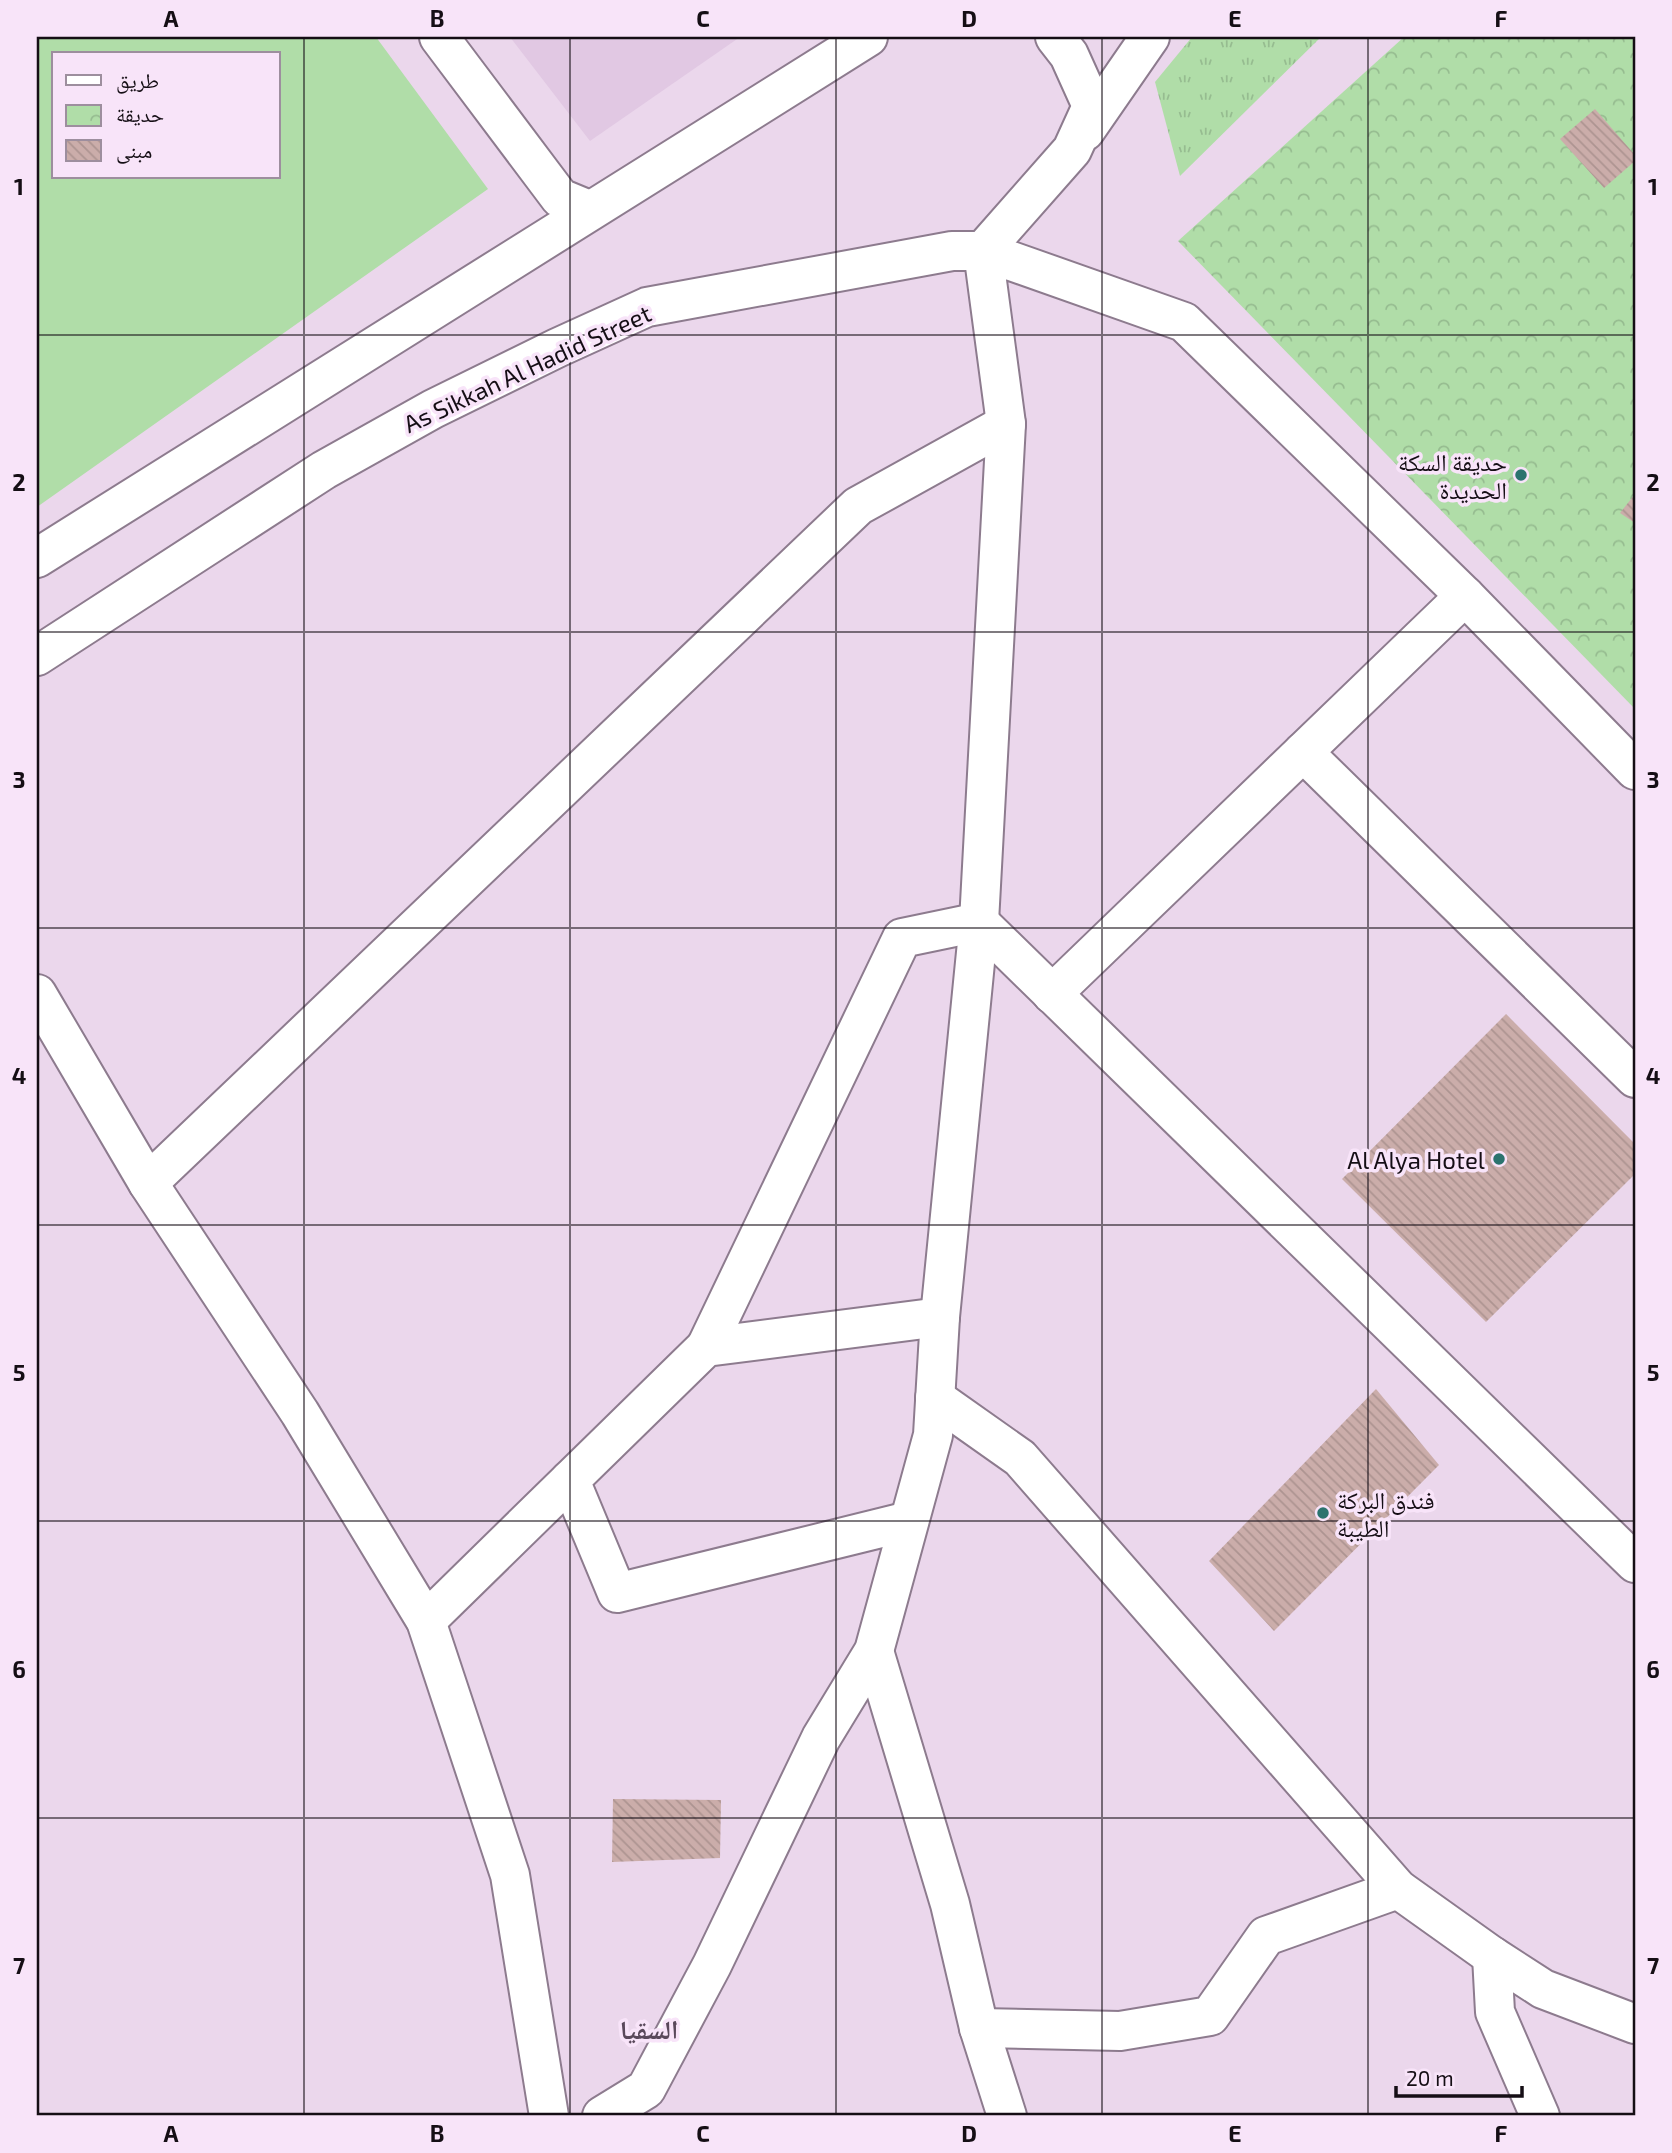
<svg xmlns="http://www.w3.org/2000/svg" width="1672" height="2153" viewBox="0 0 1672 2153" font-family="'Exo 2','Noto Naskh Arabic',sans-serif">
<defs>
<pattern id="grass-tufts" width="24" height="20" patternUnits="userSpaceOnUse" patternTransform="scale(1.75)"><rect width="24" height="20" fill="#b0dda8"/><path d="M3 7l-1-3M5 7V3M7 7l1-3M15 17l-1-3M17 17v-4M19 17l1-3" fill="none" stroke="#96bc90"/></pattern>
<pattern id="park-crowns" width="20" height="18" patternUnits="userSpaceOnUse" patternTransform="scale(1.75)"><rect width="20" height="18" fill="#b0dda8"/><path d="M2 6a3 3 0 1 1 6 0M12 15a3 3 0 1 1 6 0" fill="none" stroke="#96bc90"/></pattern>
<pattern id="building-back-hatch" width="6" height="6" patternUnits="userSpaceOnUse" patternTransform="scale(1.75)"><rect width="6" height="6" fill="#cbadaa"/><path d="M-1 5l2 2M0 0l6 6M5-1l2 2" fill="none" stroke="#ad9491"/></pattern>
</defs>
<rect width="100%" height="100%" fill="#ebd7ec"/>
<!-- built -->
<polygon fill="#e1c8e3" points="510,37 740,37 590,141"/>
<!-- grass -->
<polygon fill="url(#grass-tufts)" points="1192,37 1321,37 1180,176 1155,82"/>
<!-- park -->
<polygon fill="url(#park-crowns)" points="1404,37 1635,37 1635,709 1178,241"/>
<!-- pitch -->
<path fill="#b0dda8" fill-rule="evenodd" d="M37 37H376L488 189 37 507ZM54 54H278V177H54Z"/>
<!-- building -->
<g fill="url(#building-back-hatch)">
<polygon points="1595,109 1635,155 1635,161 1604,188 1560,139"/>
<polygon points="1635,494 1635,523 1620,513"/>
<polygon points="1506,1014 1635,1144 1635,1174 1486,1322 1342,1179"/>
<polygon points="1376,1389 1439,1465 1274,1631 1209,1561"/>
<polygon points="613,1799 721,1800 720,1858 612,1862"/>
</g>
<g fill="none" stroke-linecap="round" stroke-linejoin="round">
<!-- minor casing -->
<g stroke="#8d7b8e" stroke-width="42">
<g id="minor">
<polyline points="439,37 560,198 589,210"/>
<polyline points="1303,752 1635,1078"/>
<polyline points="1052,994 1465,596"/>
<polyline points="148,1183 858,506 1006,424"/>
<polyline points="706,1347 902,938 979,922 1635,1563"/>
<polyline points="935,1398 1020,1458 1398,1889 1492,1956 1543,1989 1635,2024"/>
<polyline points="909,1521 617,1593 570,1480 706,1347 940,1317"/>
<polyline points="426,1621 570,1480"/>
<polyline points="874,1651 950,1904 979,2028 1007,2116"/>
<polyline points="1492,1956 1495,2012 1540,2116"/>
<polyline points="979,2028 1120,2031 1210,2016 1266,1936 1398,1889"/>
<polyline points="602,2116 646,2089 712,1965 821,1738 874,1651 933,1435 940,1317 979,922 1006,424 983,251 1184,322 1465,596 1635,770"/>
</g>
</g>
<!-- major casing -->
<g stroke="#8d7b8e" stroke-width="42">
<g id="major">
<polyline points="1085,131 1150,37"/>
<polyline points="37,558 868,37"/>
<polyline points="37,656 324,470 433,409 557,348 647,307 952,251 983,251 1072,150 1092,106 1069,55 1055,37"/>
<polyline points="37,994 148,1183 300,1413 426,1621 510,1875 549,2116"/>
</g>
</g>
<!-- minor -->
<use href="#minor" stroke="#fff" stroke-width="38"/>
<!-- major -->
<use href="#major" stroke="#fff" stroke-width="38"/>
</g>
<!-- grid -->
<path fill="none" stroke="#150e15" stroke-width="2" stroke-opacity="0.55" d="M304 37V2116M570 37V2116M836 37V2116M1102 37V2116M1368 37V2116M37 335H1635M37 632H1635M37 928H1635M37 1225H1635M37 1521H1635M37 1818H1635"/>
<!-- markers -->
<g fill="#2b736e" stroke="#f8e4f9" stroke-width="2.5">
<circle cx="1521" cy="475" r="7"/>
<circle cx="1499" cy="1159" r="7"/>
<circle cx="1323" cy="1513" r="7"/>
</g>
<g text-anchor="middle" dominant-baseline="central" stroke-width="7" stroke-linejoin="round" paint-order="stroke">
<!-- street labels -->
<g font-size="24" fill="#150e15" stroke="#f8e4f9">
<text transform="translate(527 368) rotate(-25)">As Sikkah Al Hadid Street</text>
</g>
<!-- poi labels -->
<g font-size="24" fill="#150e15" stroke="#f8e4f9" text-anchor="end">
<text x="1507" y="461">حديقة السكة<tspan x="1507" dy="28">الحديدة</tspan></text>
<text x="1485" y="1159">Al Alya Hotel</text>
<text x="1337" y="1499" text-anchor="start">فندق البركة<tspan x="1337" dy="28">الطيبة</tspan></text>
</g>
<!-- neighbourhood labels -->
<g font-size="26" font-weight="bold" fill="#5a495b" stroke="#f8e4f9">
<text x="649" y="2028">السقيا</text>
</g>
</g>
<!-- border -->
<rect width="1672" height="2153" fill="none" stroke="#f8e4f9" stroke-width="77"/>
<!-- legend -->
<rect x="52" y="52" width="228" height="126" fill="#f8e4f9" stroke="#9d8e9e" stroke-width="2"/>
<rect x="66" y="75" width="35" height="10" fill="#ffffff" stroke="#9d8e9e" stroke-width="2"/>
<text x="116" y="88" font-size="21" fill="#150e15">طريق</text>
<rect x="66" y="105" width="35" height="21" fill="url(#park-crowns)" stroke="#9d8e9e" stroke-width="2"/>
<text x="116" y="122" font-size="21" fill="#150e15">حديقة</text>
<rect x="66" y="140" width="35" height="21" fill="url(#building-back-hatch)" stroke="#9d8e9e" stroke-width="2"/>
<text x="116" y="158" font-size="21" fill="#150e15">مبنى</text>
<!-- scale -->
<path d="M1396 2086v10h126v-10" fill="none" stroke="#150e15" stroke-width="3.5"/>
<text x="1406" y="2086" font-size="21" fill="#150e15" stroke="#f8e4f9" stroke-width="5" paint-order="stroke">20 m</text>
<rect x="38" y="38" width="1596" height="2076" fill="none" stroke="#150e15" stroke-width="2.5"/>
<g font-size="23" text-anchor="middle" font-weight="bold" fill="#150e15">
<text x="171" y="27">A</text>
<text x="437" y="27">B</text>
<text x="703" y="27">C</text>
<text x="969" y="27">D</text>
<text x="1235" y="27">E</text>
<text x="1501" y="27">F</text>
<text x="19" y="195">1</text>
<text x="1653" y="195">1</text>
<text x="19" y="491">2</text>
<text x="1653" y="491">2</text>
<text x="19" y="788">3</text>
<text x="1653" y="788">3</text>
<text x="19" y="1084">4</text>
<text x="1653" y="1084">4</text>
<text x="19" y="1381">5</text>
<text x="1653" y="1381">5</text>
<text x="19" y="1678">6</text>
<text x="1653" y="1678">6</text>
<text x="19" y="1974">7</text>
<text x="1653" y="1974">7</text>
<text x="171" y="2142">A</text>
<text x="437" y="2142">B</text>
<text x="703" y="2142">C</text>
<text x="969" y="2142">D</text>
<text x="1235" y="2142">E</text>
<text x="1501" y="2142">F</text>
</g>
</svg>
